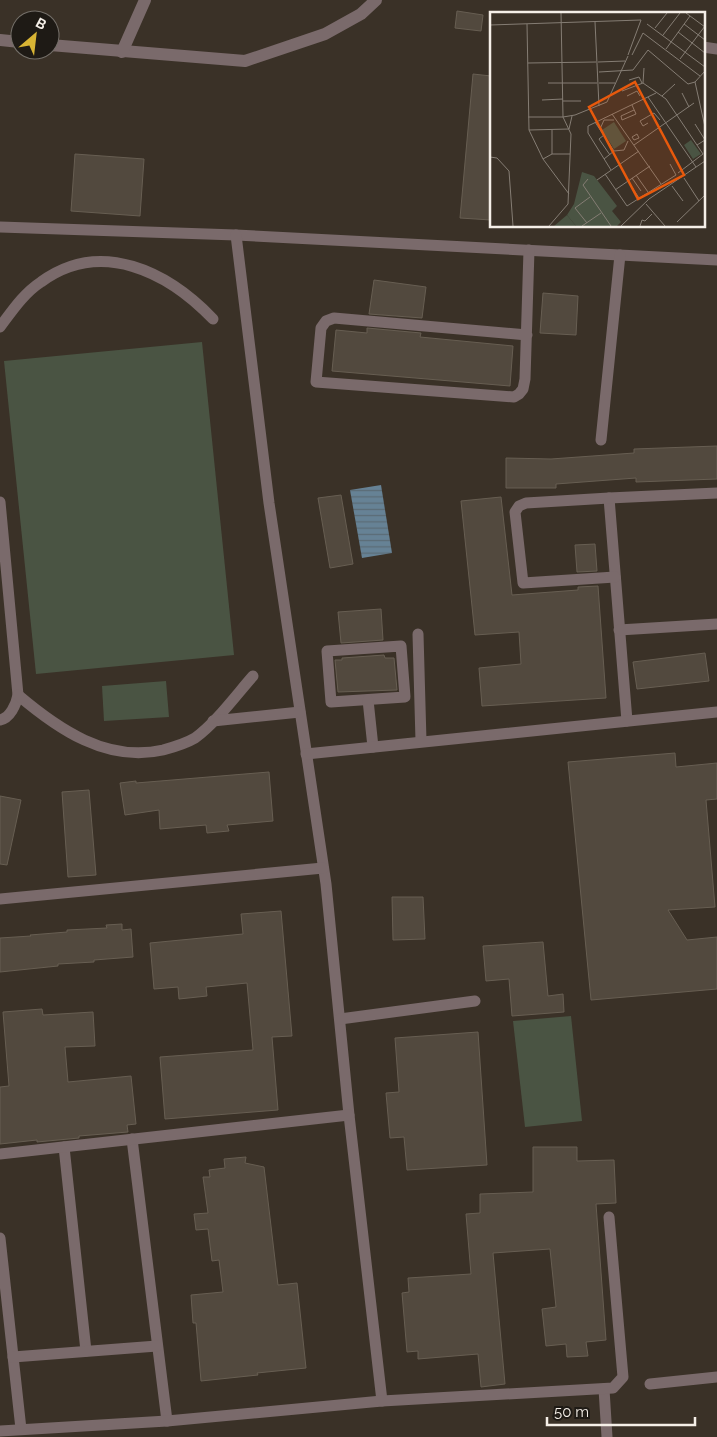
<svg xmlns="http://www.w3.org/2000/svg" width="717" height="1437" viewBox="0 0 717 1437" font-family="Raleway,sans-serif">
<defs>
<pattern id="water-rules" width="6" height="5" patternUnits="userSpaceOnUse" patternTransform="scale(1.25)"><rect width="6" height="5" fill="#668295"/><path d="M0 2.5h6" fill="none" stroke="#5b6b75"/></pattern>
</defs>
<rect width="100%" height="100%" fill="#3a3127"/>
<!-- garden -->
<g fill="#4a5443">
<polygon points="202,342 234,655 36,674 4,361"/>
<polygon points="166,681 169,717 104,721 102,686"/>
<polygon points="571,1016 582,1121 525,1127 513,1021"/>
</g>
<!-- water -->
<polygon fill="url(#water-rules)" points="381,485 392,553 362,558 350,490"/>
<!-- building -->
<g fill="#52493e" stroke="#675e52">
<polygon points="457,11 483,15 481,31 455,28"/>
<polygon points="473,74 491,76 491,220 460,218"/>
<polygon points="75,154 144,159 140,216 71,211"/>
<polygon points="374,280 426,287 422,318 369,314"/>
<polygon points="543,293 578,296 576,335 540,333"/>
<polygon points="367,328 421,333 420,337 513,346 510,386 332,371 336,330 367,333"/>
<polygon points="717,446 717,479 636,482 636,478 556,484 556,488 506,488 506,458 551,459 634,453 634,449"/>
<polygon points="341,495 353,564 330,568 318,498"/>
<polygon points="501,497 512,595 578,590 578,587 598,586 606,698 482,706 479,668 521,664 519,632 475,635 461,501"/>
<polygon points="595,544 597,571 577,572 575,545"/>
<polygon points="381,609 383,640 341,643 338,612"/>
<polygon points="705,653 709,681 637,689 633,662"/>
<polygon points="384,655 385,658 394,658 397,690 338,692 335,660 342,660 342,658"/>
<polygon points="675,753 676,767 717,763 717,799 706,800 715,907 668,910 687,940 717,937 717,989 591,1000 568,762"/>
<polygon points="269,772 273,821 227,825 229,831 207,833 206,825 160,829 159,810 125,815 120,783 136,781 136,783"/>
<polygon points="89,790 96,875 68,877 62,792"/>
<polygon points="0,796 21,800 7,865 0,864"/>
<polygon points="392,897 423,897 425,939 393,940"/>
<polygon points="281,911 292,1036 272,1037 278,1110 165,1119 160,1057 253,1050 247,983 206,987 207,996 179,999 178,987 154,989 150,943 243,934 241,914"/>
<polygon points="122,924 122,930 131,929 133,957 94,960 94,962 58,964 58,966 0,972 0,938 31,936 30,935 67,932 67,930 107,928 106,925"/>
<polygon points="543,942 548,996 563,994 564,1012 512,1016 509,979 486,981 483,946"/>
<polygon points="42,1009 43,1015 93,1012 95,1046 65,1047 68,1082 131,1076 136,1124 127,1125 128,1132 79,1136 79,1138 37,1142 37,1140 0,1144 0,1087 9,1086 3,1012"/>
<polygon points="478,1032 487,1165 407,1170 404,1137 390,1138 386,1093 399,1092 395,1038"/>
<polygon points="533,1147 577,1147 577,1161 614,1160 616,1203 596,1204 606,1340 586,1342 588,1356 567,1357 566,1344 546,1346 542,1309 556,1307 550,1249 493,1253 505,1384 481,1387 478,1354 418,1359 418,1351 407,1352 402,1293 409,1292 408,1278 471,1274 466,1214 480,1213 480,1194 533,1192"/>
<polygon points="246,1157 245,1163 264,1167 278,1285 297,1283 306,1368 257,1373 258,1375 201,1381 196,1323 193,1323 191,1295 223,1292 219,1260 212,1261 208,1229 196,1230 194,1214 208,1213 203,1177 210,1177 209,1170 225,1168 224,1159"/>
</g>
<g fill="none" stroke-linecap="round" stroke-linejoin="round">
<!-- lane -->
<g stroke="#7a6a6b" stroke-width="11">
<polyline points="703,47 717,49"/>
<polyline points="0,227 236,235 717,260"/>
<polyline points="236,235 269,503 326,884 349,1115 382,1401"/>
<path d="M0 327C12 311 24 293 41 282 101 238 168 272 213 319"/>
<polyline points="527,335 334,318 326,321 321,328 316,382 514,397 519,394 523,389 525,379 529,250"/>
<polyline points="601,440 620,255"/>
<polyline points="609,498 627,721"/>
<path d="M0 502 18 695C16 705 10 718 0 720"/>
<polyline points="615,577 523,583 515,512 519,506 526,503 609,498 717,493"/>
<polyline points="619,630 717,624"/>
<polyline points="418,634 421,741"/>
<polygon points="401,646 405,697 331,702 327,651"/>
<path d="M18 695C58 729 107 763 163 750 174 747 185 744 195 738 215 724 237 694 253 676"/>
<polyline points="368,700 373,747"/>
<polyline points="213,721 300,712"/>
<polyline points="306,754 717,712"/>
<polyline points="0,899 323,868"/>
<polyline points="340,1019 475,1001"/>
<polyline points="132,1139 167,1421"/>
<polyline points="64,1147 86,1351"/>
<polyline points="0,1154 349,1115"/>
<polyline points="0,1238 21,1429"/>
<polyline points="13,1357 157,1346"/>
<polyline points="650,1384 717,1377"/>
<polyline points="604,1389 607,1437"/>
<polyline points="0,1431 167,1421 382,1401 613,1388 623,1377 609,1217"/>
</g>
<!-- street -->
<g stroke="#7a6a6b" stroke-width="12">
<polyline points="0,40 20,42"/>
<polyline points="50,45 245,61 325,34 361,14 376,0"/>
<polyline points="122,52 145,0"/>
</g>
</g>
<!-- overview -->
<g transform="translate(490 12)">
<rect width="215" height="215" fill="#3a3127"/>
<path d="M77 203 86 214H64Z" fill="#4a5443"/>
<path d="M124 110 136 129 124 137 112 118ZM201 128 211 142 203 147 194 133ZM92 160 104 164 127 194 122 199 131 210 127 214H86L77 203 84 192Z" fill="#4a5443"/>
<path fill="none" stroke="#857d74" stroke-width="1" d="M71 1 73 105 85 103 117 90 138 44M196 1 215 15M105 10 109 94M37 12 39 118 53 147M157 12 215 55M194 12 215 28M0 13 151 8 138 43M165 16 177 1M188 20 215 41M173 23 190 1M176 37 200 4M142 43 153 21 210 64M190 47 215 14M108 50 135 49M38 51 106 50M154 56 153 71 176 87 213 142 188 161M109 60 143 58 158 38 198 72 205 70 215 59M139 68 149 65 152 71M205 70 215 115M58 71H107M109 71H125M132 79 153 71M192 81 199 95M137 84 147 79 150 84M172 84 185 72M158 85 206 155M52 88 73 87M73 89H91M122 102 171 172M38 105H73L81 122 78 192 59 214M132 108 146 102 142 93M132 108 131 104 144 98M105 110 124 139 114 147M158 111 153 114 150 109 164 101 170 108M205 112 215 128 207 133M110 117 114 108H124M39 118 79 117 82 104M147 122 149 126 144 128 142 125ZM114 123 109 127 120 143M144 133 204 91M124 139 134 138 138 129M62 142V118M0 145 7 146 19 159 23 214M121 158 98 121V114L166 81M115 162 137 194 186 163 180 152M146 163 158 180M142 166 151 179M194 166 209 189M98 167 93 173 121 214M107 168 149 139M138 169 149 186M182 174 193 189M125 178 160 154M79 182 53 147 62 142H80M156 192 175 214M187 210 215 183M97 211 85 196 100 185M92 214 111 201M131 214 159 187 215 149M150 214 152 208 155 209 162 202"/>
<path fill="#e8590c" fill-opacity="0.15" stroke="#e8590c" stroke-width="2.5" d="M145 70 194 163 148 187 99 95Z"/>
<rect width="215" height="215" fill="none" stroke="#f5efe8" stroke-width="2.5"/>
</g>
<!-- north arrow -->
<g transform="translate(35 35) rotate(28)"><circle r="24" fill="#1e1a15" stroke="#746f69"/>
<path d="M0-4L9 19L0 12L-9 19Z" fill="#d8b434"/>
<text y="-8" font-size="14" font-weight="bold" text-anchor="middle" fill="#f5efe8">B</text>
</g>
<!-- scale -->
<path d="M547 1417v8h148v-8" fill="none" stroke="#f5efe8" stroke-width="2.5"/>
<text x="554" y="1417" font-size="15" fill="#f5efe8" stroke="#1e1a15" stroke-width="4" paint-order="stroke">50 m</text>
</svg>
